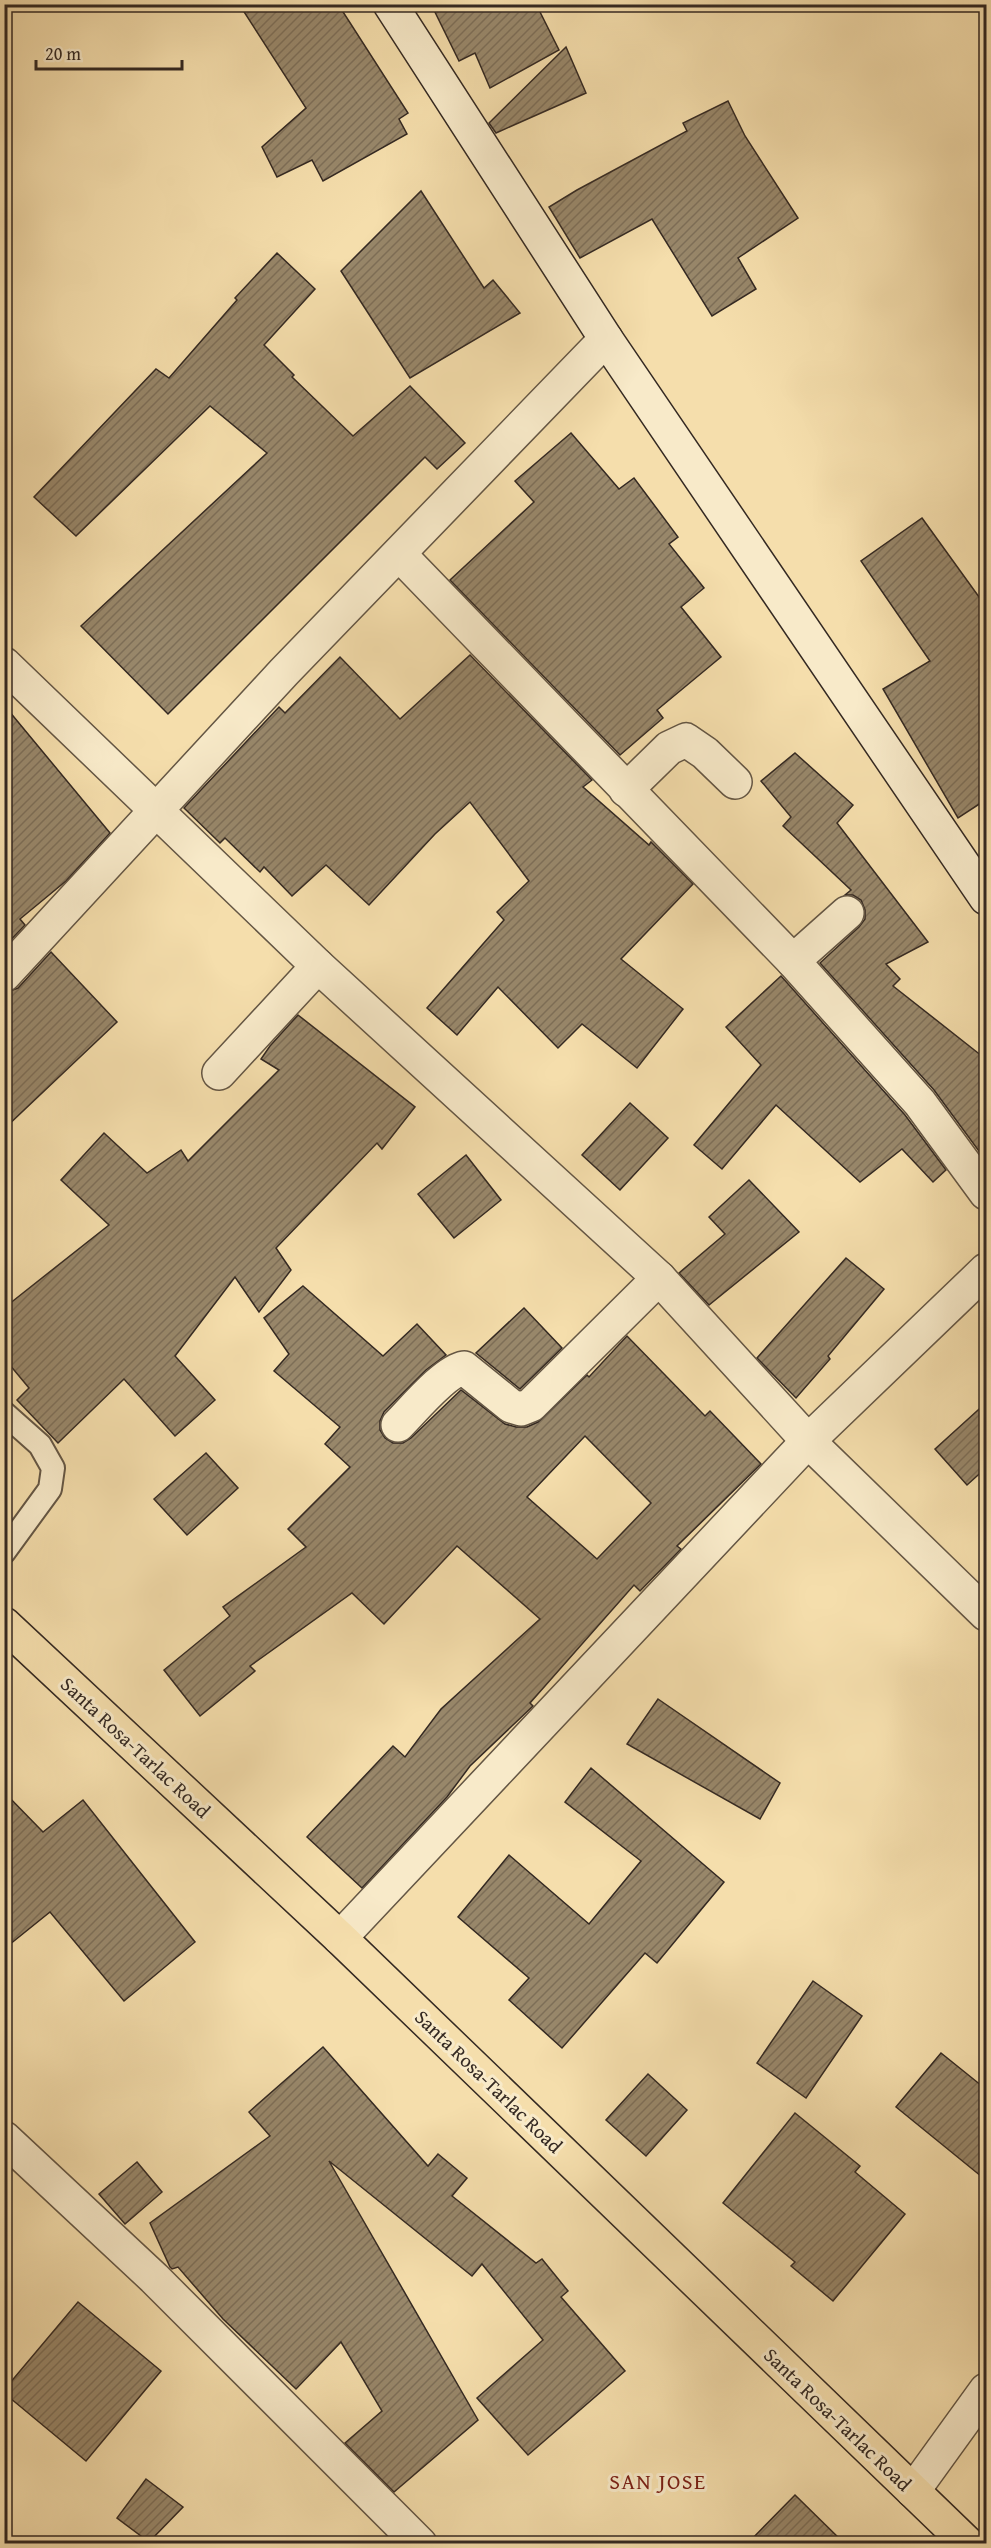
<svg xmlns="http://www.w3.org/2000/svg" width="991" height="2548" viewBox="0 0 991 2548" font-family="'Gentium Book Plus',serif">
<defs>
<pattern id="building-hatch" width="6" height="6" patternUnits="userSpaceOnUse" patternTransform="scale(1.5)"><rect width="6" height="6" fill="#98876a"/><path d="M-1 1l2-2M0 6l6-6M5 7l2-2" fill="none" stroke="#7d6e57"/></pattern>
</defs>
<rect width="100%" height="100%" fill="#f5deac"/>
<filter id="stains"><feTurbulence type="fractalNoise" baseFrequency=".00333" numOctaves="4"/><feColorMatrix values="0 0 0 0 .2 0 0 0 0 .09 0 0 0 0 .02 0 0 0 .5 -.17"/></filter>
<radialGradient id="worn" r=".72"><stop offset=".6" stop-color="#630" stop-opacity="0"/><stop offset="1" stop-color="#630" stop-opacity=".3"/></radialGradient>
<!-- building -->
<g fill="url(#building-hatch)" stroke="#342922" stroke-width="1.5" fill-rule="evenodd">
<polygon points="239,4 338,4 408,113 399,119 407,134 323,181 312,160 277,177 262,147 306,108"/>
<polygon points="431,4 536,4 559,50 490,88 475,53 459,61"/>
<polygon points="566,47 586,93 496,133 489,123"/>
<polygon points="728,101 745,136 798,218 738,258 756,289 712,316 652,219 580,258 549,207 577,190 687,131 683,123"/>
<polygon points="421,191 484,288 493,280 520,313 410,378 341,271"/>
<polygon points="277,253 315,289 264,345 294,375 292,377 353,436 410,386 465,443 437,469 425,457 168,714 81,626 267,453 210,406 76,536 34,497 156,369 169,378 237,300 235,298"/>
<polygon points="571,433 619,489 634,478 678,537 669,544 704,588 681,607 721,657 657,710 663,718 620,755 450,580 534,502 515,481"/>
<polygon points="922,518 987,608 987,799 958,818 883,689 930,661 861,561"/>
<polygon points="470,655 592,780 583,787 649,845 651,842 693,884 621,959 683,1009 637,1068 582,1024 558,1048 498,987 457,1035 427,1008 504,920 497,912 529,881 470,802 435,834 369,905 326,865 292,896 264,867 260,872 225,838 220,843 184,808 279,707 285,713 340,657 400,719"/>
<polygon points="4,705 110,833 66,881 20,919 25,925 4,947"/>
<polygon points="795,753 853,805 837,823 928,942 886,964 900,979 893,986 987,1060 987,1162 934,1090 820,963 859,927 865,919 865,910 861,900 853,895 845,895 851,890 783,826 791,817 761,781"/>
<polygon points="51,952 117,1022 4,1129 4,993 18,988"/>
<polygon points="781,976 905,1115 946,1170 933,1182 902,1149 860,1182 776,1105 722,1169 694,1145 761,1065 726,1027"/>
<polygon points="298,1015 415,1107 382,1149 377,1143 276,1248 291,1270 259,1312 235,1277 175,1356 215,1400 175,1436 124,1379 58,1443 17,1400 29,1388 4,1358 4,1308 109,1225 61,1180 104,1133 147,1173 181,1150 188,1161 279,1070 261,1059 270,1046"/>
<polygon points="630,1103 668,1138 620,1190 582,1155"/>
<polygon points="466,1155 501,1200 454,1238 418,1194"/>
<polygon points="749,1180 799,1232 709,1305 679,1273 725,1234 709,1217"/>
<polygon points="846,1258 884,1289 828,1356 830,1359 796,1398 757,1358"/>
<path d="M303 1286 383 1356 417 1324 446 1355 426 1370 384 1412 380 1421V1430L385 1438 393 1443H403L411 1438 461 1390 505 1424 516 1427H527L538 1422 587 1375 589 1377 627 1336 705 1416 710 1411 761 1464 677 1546 681 1549 640 1591 634 1585 530 1703 533 1706 470 1766 447 1797 362 1888 307 1837 393 1746 405 1757 441 1709 540 1619 457 1546 384 1624 352 1593 250 1666 255 1671 200 1716 164 1670 230 1616 223 1607 306 1547 288 1529 350 1467 325 1444 340 1427 274 1371 289 1354 264 1318ZM585 1436 651 1503 597 1559 527 1497Z"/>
<polygon points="524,1308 562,1348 520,1389 476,1353"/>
<polygon points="987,1402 987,1467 967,1485 935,1449"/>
<polygon points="206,1453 238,1488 187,1535 154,1499"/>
<polygon points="658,1699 780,1783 760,1819 627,1744"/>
<polygon points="591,1768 724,1882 657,1963 645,1953 562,2048 509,2000 529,1978 458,1917 509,1855 589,1924 641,1861 565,1802"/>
<polygon points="4,1792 43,1832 83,1800 195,1942 124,2001 50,1912 4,1949"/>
<polygon points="813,1981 862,2016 806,2098 757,2063"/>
<polygon points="323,2047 428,2166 438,2154 467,2178 452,2196 536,2263 542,2259 568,2291 561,2297 625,2371 528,2455 477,2398 543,2340 482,2264 472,2276 329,2161 478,2420 394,2492 345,2443 382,2411 341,2342 296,2389 223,2319 178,2267 172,2269 170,2267 150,2223 270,2136 249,2112"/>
<polygon points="941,2053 987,2090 987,2181 896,2107"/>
<polygon points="648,2074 687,2110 646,2156 606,2120"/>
<polygon points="795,2113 860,2166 855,2172 905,2214 833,2301 791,2266 795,2262 723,2203"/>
<polygon points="137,2162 162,2192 125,2224 99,2194"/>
<polygon points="78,2302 161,2371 86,2461 4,2393 4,2390"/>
<polygon points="146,2479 183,2507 149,2542 117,2518"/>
<polygon points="795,2495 845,2544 747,2544"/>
</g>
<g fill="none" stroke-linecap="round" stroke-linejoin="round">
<!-- lane casing -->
<g stroke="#645644" stroke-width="26">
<polyline id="lane" points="4,1413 40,1445 53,1468 50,1489 4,1552"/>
</g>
<!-- street casing -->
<g stroke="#645644" stroke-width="36">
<g id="street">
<polyline points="399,554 793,961 920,1103 986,1193"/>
<polyline points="4,664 318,966 659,1278 808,1441 986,1614"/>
<polyline points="626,790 669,748 686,740 705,753 735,782"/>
<polyline points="793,961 847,913"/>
<polyline points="4,975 284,672 606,339"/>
<polyline points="219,1073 318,966"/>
<path d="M398 1425C413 1410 445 1371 464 1368L511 1406 521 1409 531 1405 659 1278"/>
<polyline points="340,1938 808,1441 986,1270"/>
<polyline points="4,2138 154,2278 420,2544"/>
<polyline points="913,2491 986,2390"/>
</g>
</g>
<!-- secondary casing -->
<g stroke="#342922" stroke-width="36">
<polyline id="secondary" points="390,4 606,339 986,898"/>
</g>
<!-- highway casing -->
<g stroke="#342922" stroke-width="36">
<polyline id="highway" points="4,1624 340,1938 968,2544"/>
</g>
<!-- lane -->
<use href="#lane" stroke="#f8eac9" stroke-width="22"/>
<!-- street -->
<use href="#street" stroke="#f8eac9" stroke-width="33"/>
<!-- secondary -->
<use href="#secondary" stroke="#f8eac9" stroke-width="33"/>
<!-- highway -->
<use href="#highway" stroke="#f5deac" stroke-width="33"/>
</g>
<g text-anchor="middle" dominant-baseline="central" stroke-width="6" stroke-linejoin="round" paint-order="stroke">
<!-- street labels -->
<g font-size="20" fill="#342922" stroke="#f8eac9">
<text transform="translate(136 1747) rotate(43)">Santa Rosa-Tarlac Road</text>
<text transform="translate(489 2081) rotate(44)">Santa Rosa-Tarlac Road</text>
<text transform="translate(838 2419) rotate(44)">Santa Rosa-Tarlac Road</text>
</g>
<!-- quarter labels -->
<g font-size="22" letter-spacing="1.5" fill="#7a1f14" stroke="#f8eac9">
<text x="658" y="2481">SAN JOSE</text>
</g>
</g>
<!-- margin -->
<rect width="991" height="2548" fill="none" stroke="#f5deac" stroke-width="24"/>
<rect x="6" y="6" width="979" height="2536" fill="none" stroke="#342922" stroke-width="3"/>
<rect x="12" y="12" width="967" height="2524" fill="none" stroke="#342922" stroke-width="1.5"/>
<!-- scale -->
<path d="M36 60v9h146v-9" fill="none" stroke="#342922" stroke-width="3"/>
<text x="45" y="60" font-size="18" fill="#342922" stroke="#f8eac9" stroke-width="4.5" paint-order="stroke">20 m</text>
<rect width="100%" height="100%" filter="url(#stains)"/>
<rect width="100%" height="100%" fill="url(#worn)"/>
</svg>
